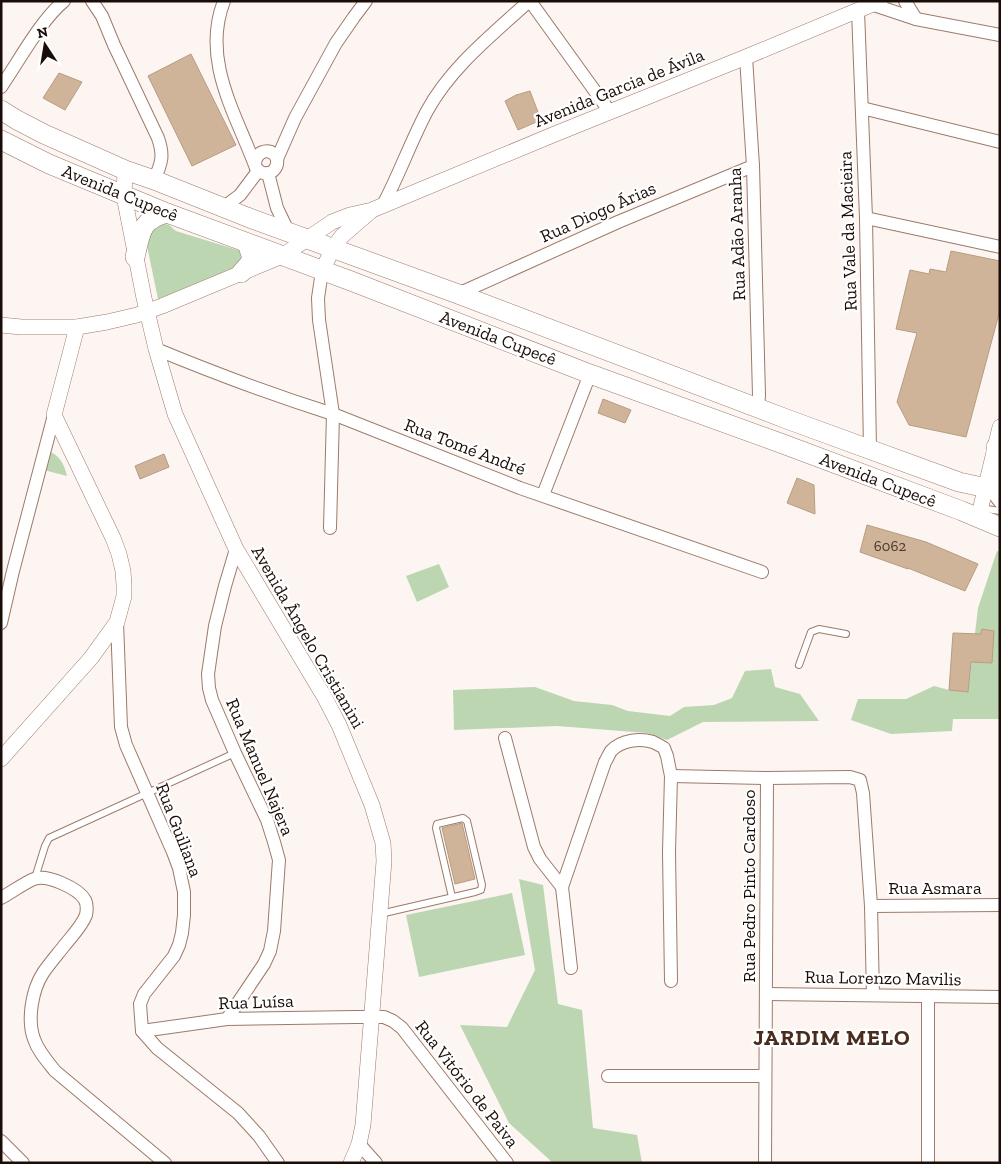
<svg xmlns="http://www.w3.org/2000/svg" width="1001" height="1164" viewBox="0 0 1001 1164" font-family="'Zilla Slab',serif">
<rect width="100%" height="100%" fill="#fdf5f1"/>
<!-- green -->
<g fill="#bcd6b2">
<polygon points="158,222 169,225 176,231 241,251 244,257 239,266 158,299 146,241"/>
<path d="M46 451C59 453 64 464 67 476L40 469Z"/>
<polygon points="997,551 1000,552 1000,719 953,719 952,731 891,734 851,720 858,699 906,699 934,686 949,690 968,692 978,608"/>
<polygon points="439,564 449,587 417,602 406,576"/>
<polygon points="771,669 775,687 800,694 819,721 703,722 667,740 647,733 557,726 454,730 453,690 535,687 574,701 612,705 628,711 670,716 684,707 714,705 732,698 745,671"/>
<polygon points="519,879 543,885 558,1004 582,1010 593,1128 637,1135 642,1163 553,1163 509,1123 460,1025 507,1027 535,970"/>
<polygon points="512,893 525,955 419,977 406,915"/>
</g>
<!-- building -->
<g fill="#d0b499" stroke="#b79c81">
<polygon points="191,54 236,145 192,166 148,76"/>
<polygon points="59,73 82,82 65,110 43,98"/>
<polygon points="530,91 541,120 518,130 505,101 516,95"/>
<polygon points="951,251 1000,261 1000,310 966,437 909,425 897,402 917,333 896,329 910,270 929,274 930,269 946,272"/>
<polygon points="603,399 631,410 625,423 598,413"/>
<polygon points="164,454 169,467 140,479 135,466"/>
<polygon points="797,478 814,485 815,514 787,503"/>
<polygon points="867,525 926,542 978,564 965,591 908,568 908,569 860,552"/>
<polygon points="982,629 994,631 992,663 971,662 968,692 949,690 953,633 981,634"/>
<polygon points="462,823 475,879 455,884 442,828"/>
</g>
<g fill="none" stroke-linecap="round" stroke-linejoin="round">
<!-- service casing -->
<g stroke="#9d7a6a" stroke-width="8">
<g id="service">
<polyline points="990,494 1000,507"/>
<polyline points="980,508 1000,511"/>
<polyline points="799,665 811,632 819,629 846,634"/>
<polyline points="35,878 45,846 49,838 235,753"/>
<polyline points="380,914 475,892 481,890 482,885 467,821 463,818 437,824 436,828 452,897"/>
</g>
</g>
<!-- minor casing -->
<g stroke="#9d7a6a" stroke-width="14">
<g id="minor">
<path d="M92 1 102 16 114 45 158 138C164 155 162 163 154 180"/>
<path d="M224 1C201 60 236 114 256 168 271 184 286 160 271 152 268 151 265 151 263 152 257 154 255 159 255 165"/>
<polyline points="530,1 610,112"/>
<polyline points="905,1 916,19"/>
<polyline points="874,5 916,19 1000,35"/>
<polyline points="858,11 866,218 870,450"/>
<polyline points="746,57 753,166 759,395 758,409"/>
<path d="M1 87C19 61 40 21 64 1"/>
<polyline points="862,108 1000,142"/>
<polyline points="277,159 295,118 336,43 354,17 366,1"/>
<polyline points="268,173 277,208 288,231"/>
<path d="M383 205C399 175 411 141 427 111 451 67 492 35 529 1"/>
<polyline points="224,207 240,195 258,171"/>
<polyline points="866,218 1000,247"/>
<polyline points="322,271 318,298 319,320 333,414 330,528"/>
<polyline points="458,294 618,222 753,166"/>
<path d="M156 349C214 373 273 395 333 414L520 488 762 572"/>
<polyline points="543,495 590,374"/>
<polyline points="117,622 121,727 126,745 173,852 179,868 184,892 184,915 182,933 179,945 174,956 144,994 140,1004 142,1031 157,1048 238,1113 259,1136 278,1163"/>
<polyline points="1,623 13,571 54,415"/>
<polyline points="505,738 534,847 540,859 562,887 571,968"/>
<polyline points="671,776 767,778 850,777 860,780 863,793 871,906 873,995"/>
<path d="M562 887 605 762C607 759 609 754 611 751 621 740 640 738 653 742 657 744 661 746 664 748L667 756 671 776 669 852 671 981"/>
<path d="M1 898C10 893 26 882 34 879 47 874 78 888 85 900 87 904 87 910 86 915 82 926 71 937 64 946 57 955 49 964 43 973 32 990 27 1020 34 1039 38 1051 47 1061 55 1071L165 1163"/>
<polyline points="871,906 1000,905"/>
<polyline points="766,994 1000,997"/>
<polyline points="227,1019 264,964 270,951 274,931 279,860 274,842 267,820 235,753 212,700 209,688 208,674 215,626 225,586 236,549"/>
<polyline points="142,1031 227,1019 356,1017 384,1017 393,1021 402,1028 507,1163"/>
<polyline points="608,1076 765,1076"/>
<polyline points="1,1141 23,1163"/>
<polyline points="359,1144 376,1163"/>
<polyline points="765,1163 767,778"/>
<polyline points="928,1163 928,996"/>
</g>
</g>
<!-- tertiary casing -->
<g stroke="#9d7a6a" stroke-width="16">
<g id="tertiary">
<polyline points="125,170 124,196 144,298 156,349 175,414 236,549 325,698 339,725 372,805 383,843 384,861 363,1125 359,1144 351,1163"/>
<polyline points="322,271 333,248 342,236 371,211"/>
<polyline points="1,325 21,327 77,327 107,322 137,315 162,306 282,256 332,222 350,215 372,210 555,134 746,57 880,1"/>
<polyline points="978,519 1000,427"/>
<polyline points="1,759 91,658 117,622 124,596 124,585 123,571 119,554 113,538 54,415 77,327"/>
</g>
</g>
<!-- primary casing -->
<g stroke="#9d7a6a" stroke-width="20">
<g id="primary">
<polyline points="1,110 17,120 44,134 125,170 154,180 247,217 458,294 792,421 959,482 1000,491"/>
<polyline points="1,140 49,164 167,213 351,281 590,374 783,444 962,511 1000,527"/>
<path d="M135 257C141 233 140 220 167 213"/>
<polyline points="241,273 249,264 252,258 247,243"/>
<polyline points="996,447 997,466 1000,476"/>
</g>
</g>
<!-- service -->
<use href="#service" stroke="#fff" stroke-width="6"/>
<!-- minor -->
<use href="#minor" stroke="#fff" stroke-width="12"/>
<!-- tertiary -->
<use href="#tertiary" stroke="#fff" stroke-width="15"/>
<!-- primary -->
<use href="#primary" stroke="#fff" stroke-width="19"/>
</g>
<g text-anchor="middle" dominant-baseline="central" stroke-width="4.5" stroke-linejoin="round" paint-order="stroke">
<!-- number labels -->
<g font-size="15" fill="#48372c">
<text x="890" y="546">6062</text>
</g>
<!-- street labels -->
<g font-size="18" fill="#1a0d08" stroke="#fff">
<text transform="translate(619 88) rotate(-22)">Avenida Garcia de Ávila</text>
<text transform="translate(120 193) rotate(22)">Avenida Cupecê</text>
<text transform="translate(598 212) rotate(-24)">Rua Diogo Árias</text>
<text transform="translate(848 231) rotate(-92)">Rua Vale da Macieira</text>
<text transform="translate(737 234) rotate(-92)">Rua Adão Aranha</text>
<text transform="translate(498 338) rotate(21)">Avenida Cupecê</text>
<text transform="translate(465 447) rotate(21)">Rua Tomé André</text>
<text transform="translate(878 480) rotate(21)">Avenida Cupecê</text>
<text transform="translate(308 637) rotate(60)">Avenida Ângelo Cristianini</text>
<text transform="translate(260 767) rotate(67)">Rua Manuel Najera</text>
<text transform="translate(179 830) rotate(69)">Rua Guiliana</text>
<text transform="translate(749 886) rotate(-90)">Rua Pedro Pinto Cardoso</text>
<text x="935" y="888">Rua Asmara</text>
<text transform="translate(883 978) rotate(1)">Rua Lorenzo Mavilis</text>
<text transform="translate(256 1002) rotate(-2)">Rua Luísa</text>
<text transform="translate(467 1084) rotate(52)">Rua Vitório de Paiva</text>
</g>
<!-- district labels -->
<g font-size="22" font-weight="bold" letter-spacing="1" fill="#492c1d" stroke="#fff">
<text x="832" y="1037">JARDIM MELO</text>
</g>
</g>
<!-- border -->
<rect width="1001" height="1164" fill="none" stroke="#1a0d08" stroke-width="5"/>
<!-- north arrow -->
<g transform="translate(45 45) rotate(348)" stroke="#ffffff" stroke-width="4" paint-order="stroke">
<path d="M0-4L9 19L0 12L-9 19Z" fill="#1a0d08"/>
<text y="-8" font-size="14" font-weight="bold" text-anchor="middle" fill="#1a0d08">N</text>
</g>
</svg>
